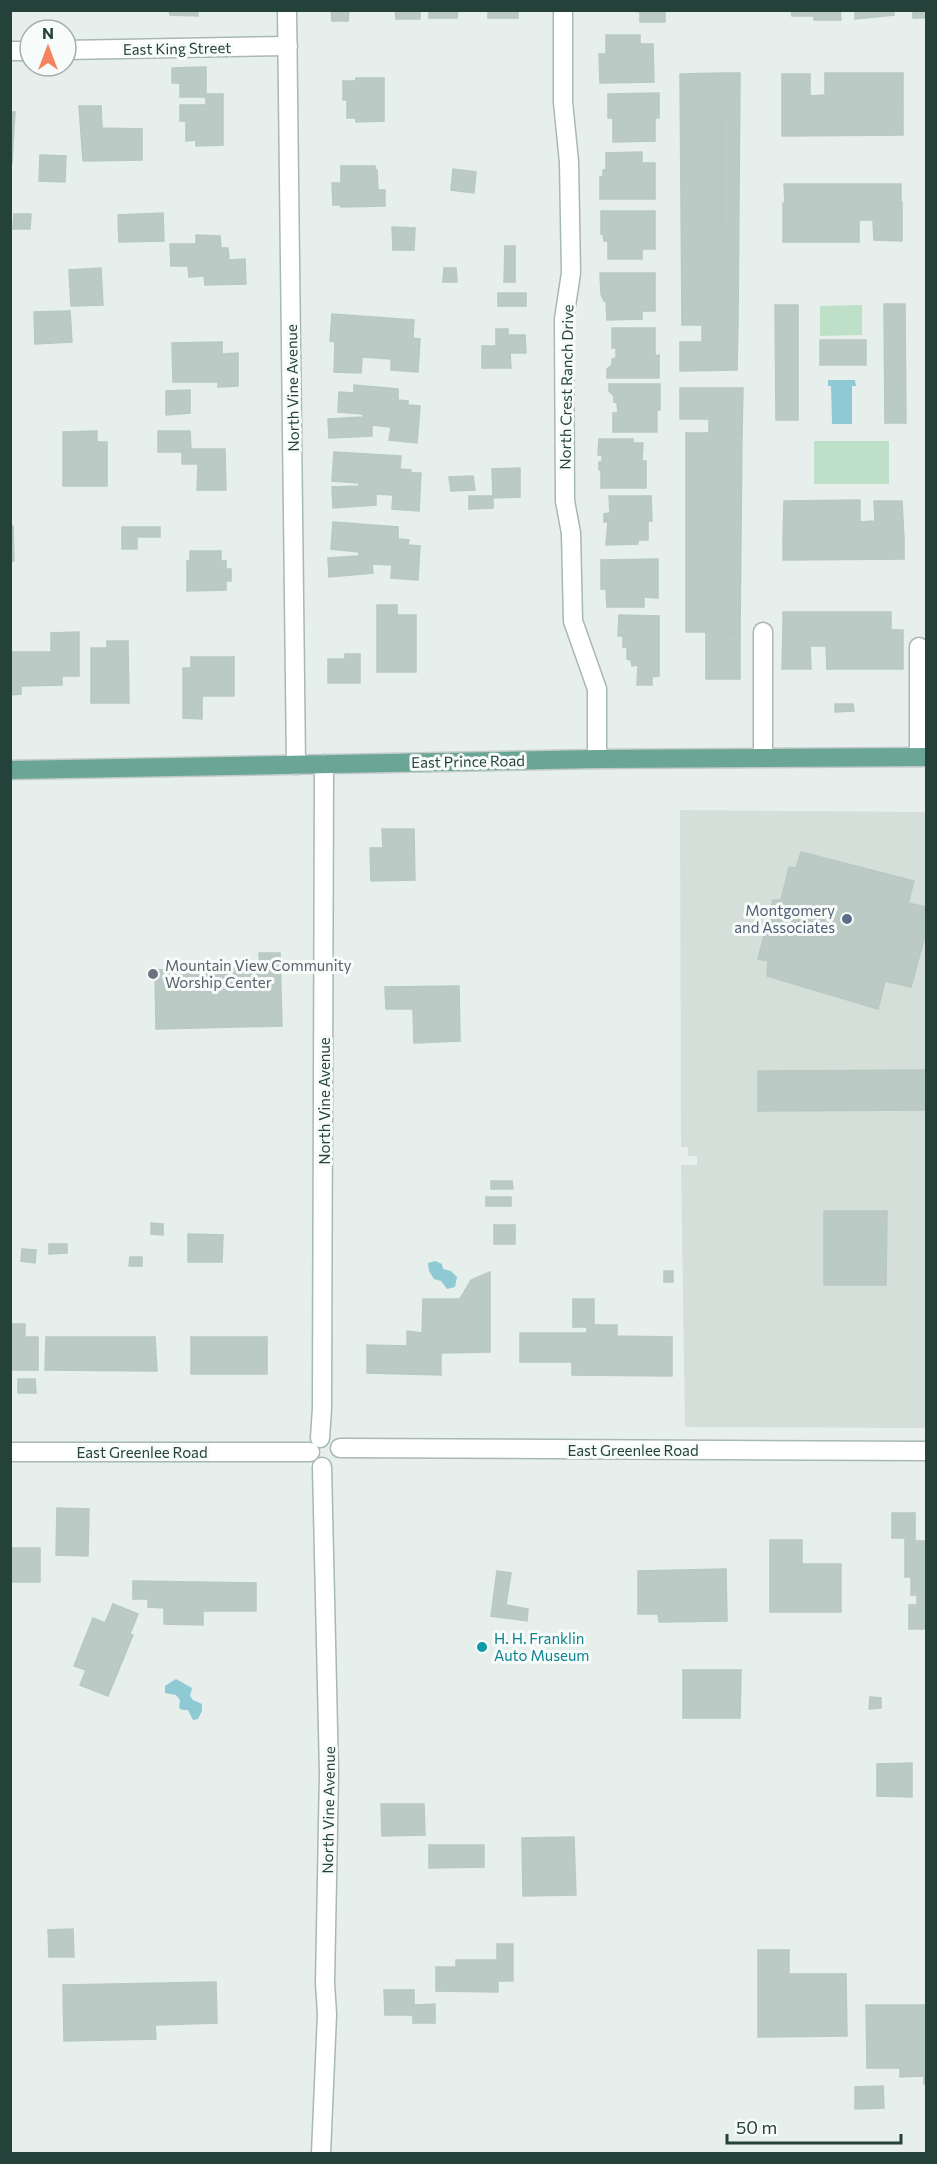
<svg xmlns="http://www.w3.org/2000/svg" width="937" height="2164" viewBox="0 0 937 2164" font-family="Commissioner,sans-serif">
<rect width="100%" height="100%" fill="#e6efeb"/>
<!-- built -->
<polygon fill="#d4dfda" points="680,810 926,812 926,1428 685,1427 681,1165 697,1165 697,1156 688,1156 688,1147 681,1147"/>
<!-- green -->
<g fill="#bfe0c8">
<polygon points="862,305 862,335 820,336 820,306"/>
<rect x="814" y="441" width="75" height="43"/>
</g>
<!-- water -->
<g fill="#8ec9d4">
<polygon points="828,380 855,380 856,386 852,386 852,424 832,424 831,386 828,386"/>
<polygon points="435,1261 442,1264 443,1269 451,1271 457,1277 455,1287 447,1289 441,1281 434,1279 429,1271 428,1263"/>
<polygon points="176,1679 192,1688 190,1696 193,1700 202,1704 202,1711 198,1719 193,1720 188,1710 182,1710 179,1708 180,1700 176,1695 165,1693 165,1686"/>
</g>
<!-- building -->
<g fill="#bbcac4" stroke="#b8c9c2" stroke-width="1.5">
<polygon points="169,10 198,10 198,16 170,15"/>
<polygon points="331,10 351,10 349,11 348,21 332,21"/>
<polygon points="395,10 420,10 420,19 396,19"/>
<polygon points="429,10 471,10 471,11 458,11 457,18 429,18"/>
<rect x="488" y="10" width="30" height="8"/>
<polygon points="627,10 665,10 665,22 640,22 640,12"/>
<polygon points="791,10 840,10 841,20 814,20 814,16 792,16"/>
<polygon points="855,10 894,10 894,15 855,19"/>
<rect x="913" y="10" width="13" height="8"/>
<polygon points="606,35 640,35 640,44 653,44 654,82 600,83 599,54 606,54"/>
<polygon points="206,67 206,94 223,94 223,145 196,146 196,140 186,141 186,121 180,121 180,105 206,105 206,97 180,97 180,83 172,83 172,68"/>
<polygon points="722,73 720,324 738,324 737,370 680,371 680,342 702,342 702,325 682,325 680,74"/>
<polygon points="722,73 740,73 738,324 720,324"/>
<polygon points="825,73 903,73 903,112 782,112 782,74 810,74 810,96 825,95"/>
<polygon points="356,78 384,78 384,121 356,122 356,118 347,118 347,100 343,100 343,81 356,81"/>
<polygon points="659,93 659,118 655,118 655,141 613,142 613,118 608,118 608,94"/>
<polygon points="79,106 101,106 102,128 142,129 142,160 83,161"/>
<polygon points="10,112 15,112 12,163 10,163"/>
<polygon points="782,112 903,112 903,135 782,136"/>
<polygon points="642,152 642,163 655,163 655,199 600,199 600,177 603,177 603,170 606,170 606,153"/>
<polygon points="40,155 66,156 65,182 39,181"/>
<polygon points="341,166 375,166 375,170 377,170 378,190 385,190 385,206 341,207 341,205 333,205 332,183 341,183"/>
<polygon points="453,169 476,172 474,193 451,190"/>
<polygon points="784,184 901,184 901,202 785,203"/>
<polygon points="902,202 902,241 874,240 873,220 859,220 859,242 783,242 783,203"/>
<polygon points="601,211 655,211 655,249 642,249 642,259 608,259 608,241 604,241 603,234 601,234"/>
<polygon points="163,213 164,241 119,242 118,215"/>
<polygon points="14,214 31,214 30,229 13,229"/>
<polygon points="392,227 415,228 414,250 393,250"/>
<polygon points="196,235 220,236 221,248 228,248 229,260 245,259 246,284 205,285 204,276 189,277 188,266 171,266 170,244 196,244"/>
<polygon points="505,246 515,246 515,282 504,282"/>
<polygon points="101,268 103,305 71,306 69,270"/>
<polygon points="444,268 456,268 457,282 443,282"/>
<polygon points="600,273 655,273 655,311 642,311 642,319 607,320 606,301 604,301 601,294"/>
<rect x="498" y="293" width="28" height="13"/>
<polygon points="884,304 905,304 906,423 885,423"/>
<polygon points="775,305 798,305 798,420 776,420"/>
<polygon points="70,311 72,342 35,344 34,312"/>
<polygon points="332,314 414,320 413,338 420,339 418,372 391,370 391,359 362,357 361,373 334,372 335,342 330,341"/>
<polygon points="612,328 655,328 655,356 659,355 659,378 607,378 607,369 612,365 612,359 616,358 616,348 612,348"/>
<polygon points="496,329 508,329 508,335 525,335 526,353 510,353 511,368 482,368 482,346 496,346"/>
<rect x="820" y="340" width="46" height="25"/>
<polygon points="222,342 222,354 238,353 238,386 218,387 218,382 173,382 172,343"/>
<polygon points="609,384 660,384 660,410 657,410 657,432 613,432 613,413 618,413 617,403 614,402 614,396 609,391"/>
<polygon points="354,385 398,389 398,400 408,401 408,405 420,406 417,443 389,440 391,427 372,425 372,436 329,438 328,419 363,417 363,414 338,412 339,392 354,393"/>
<polygon points="680,388 743,388 742,434 725,434 725,633 740,633 740,679 706,679 706,632 686,632 686,433 709,433 709,419 680,419"/>
<polygon points="190,390 190,413 166,415 166,391"/>
<polygon points="97,431 97,442 107,442 107,486 63,486 63,432"/>
<polygon points="158,431 190,431 191,449 225,449 226,490 197,490 198,464 182,464 182,452 158,452"/>
<polygon points="725,434 742,434 740,633 725,633"/>
<polygon points="599,439 633,439 633,443 643,443 642,461 646,461 646,488 601,488 601,470 599,470 599,462 602,462 602,455 598,455"/>
<polygon points="334,452 401,456 400,469 411,470 411,473 421,473 419,511 392,509 393,495 376,494 376,505 333,508 332,487 359,486 359,483 332,481"/>
<polygon points="520,468 520,497 493,498 493,508 469,509 469,496 493,496 492,469"/>
<polygon points="473,476 475,490 451,491 449,477"/>
<polygon points="609,496 651,496 652,521 648,521 648,540 638,540 638,544 606,545 608,522 604,522 604,514 610,513"/>
<polygon points="860,500 860,522 875,521 874,501 902,501 904,539 783,540 784,501"/>
<polygon points="333,522 398,527 398,539 409,540 408,545 420,546 418,580 391,578 392,565 372,564 373,573 329,577 328,558 359,556 359,552 331,549"/>
<polygon points="10,526 13,526 14,561 10,561"/>
<polygon points="122,527 160,527 160,537 137,537 137,549 122,549"/>
<polygon points="904,539 904,559 783,560 783,540"/>
<polygon points="190,551 221,551 221,561 226,561 226,569 231,569 231,581 226,581 226,590 187,591 187,561 190,561"/>
<polygon points="658,559 658,598 644,597 644,607 607,607 606,589 601,589 601,560"/>
<polygon points="377,605 397,605 397,615 416,615 416,672 377,672"/>
<rect x="783" y="612" width="108" height="17"/>
<polygon points="619,615 659,616 659,676 652,677 652,685 637,685 638,665 632,666 631,660 627,659 627,647 623,647 623,636 618,636"/>
<polygon points="783,629 903,630 903,669 827,669 826,646 810,646 811,669 782,669"/>
<polygon points="79,632 79,676 62,676 62,685 21,686 21,694 10,695 10,652 51,652 51,633"/>
<polygon points="107,641 128,641 129,703 91,703 91,648 107,648"/>
<polygon points="345,654 360,654 360,683 328,683 328,659 345,659"/>
<polygon points="191,657 234,657 234,696 202,696 202,719 183,718 183,668 191,668"/>
<polygon points="835,704 853,704 854,711 835,712"/>
<polygon points="382,829 414,829 415,880 371,881 370,848 383,848"/>
<polygon points="801,852 914,881 908,903 926,907 926,932 911,987 885,981 878,1009 767,976 768,961 758,959 773,900 781,900 789,867 796,868"/>
<polygon points="259,953 280,953 282,1026 156,1029 155,970 260,967"/>
<polygon points="459,986 460,1041 414,1043 413,1009 386,1009 385,987"/>
<polygon points="926,1070 926,1110 758,1111 758,1071"/>
<polygon points="491,1181 512,1181 513,1189 491,1189"/>
<rect x="486" y="1197" width="25" height="9"/>
<polygon points="824,1211 887,1211 886,1285 824,1285"/>
<polygon points="151,1223 163,1224 163,1235 151,1234"/>
<rect x="494" y="1225" width="21" height="19"/>
<polygon points="188,1234 223,1235 222,1262 188,1262"/>
<polygon points="49,1244 67,1244 67,1253 49,1254"/>
<polygon points="22,1249 36,1250 35,1263 21,1261"/>
<polygon points="130,1257 142,1257 142,1266 129,1266"/>
<rect x="664" y="1271" width="9" height="11"/>
<polygon points="490,1272 490,1352 441,1353 441,1375 367,1373 367,1345 407,1346 407,1331 422,1333 423,1299 460,1299 471,1280"/>
<polygon points="573,1299 594,1299 594,1325 617,1325 617,1336 672,1337 672,1376 572,1375 572,1362 520,1362 520,1333 587,1333 587,1327 573,1327"/>
<polygon points="10,1324 25,1324 25,1337 38,1337 38,1370 10,1370"/>
<polygon points="46,1337 155,1337 157,1371 45,1370"/>
<rect x="191" y="1337" width="76" height="37"/>
<polygon points="18,1379 35,1379 36,1393 18,1393"/>
<polygon points="57,1508 89,1509 88,1556 56,1555"/>
<polygon points="892,1513 915,1513 915,1541 926,1541 926,1629 909,1629 909,1605 917,1605 917,1595 911,1595 911,1577 905,1577 905,1538 892,1538"/>
<polygon points="770,1540 802,1540 802,1564 841,1564 841,1612 770,1612"/>
<rect x="10" y="1548" width="30" height="34"/>
<polygon points="726,1569 727,1621 659,1622 658,1614 638,1614 638,1571"/>
<polygon points="497,1571 511,1573 506,1605 528,1609 527,1621 491,1616"/>
<polygon points="133,1581 256,1583 256,1611 203,1611 203,1625 164,1624 164,1608 148,1607 148,1599 133,1599"/>
<polygon points="113,1604 138,1614 130,1634 133,1635 108,1696 80,1685 86,1670 74,1666 93,1618 105,1623"/>
<polygon points="683,1670 741,1670 740,1718 683,1718"/>
<polygon points="870,1697 881,1698 881,1708 869,1709"/>
<polygon points="912,1763 912,1797 877,1796 877,1764"/>
<polygon points="381,1804 424,1804 425,1835 382,1836"/>
<polygon points="574,1837 576,1895 523,1896 522,1838"/>
<polygon points="429,1845 484,1845 484,1867 429,1868"/>
<polygon points="73,1929 74,1957 49,1957 48,1930"/>
<polygon points="497,1944 513,1944 513,1981 498,1981 498,1992 436,1991 436,1967 456,1967 456,1960 497,1960"/>
<polygon points="758,1950 789,1950 789,1974 846,1974 847,2036 758,2037"/>
<polygon points="216,1982 217,2023 155,2025 156,2039 64,2041 63,1985"/>
<polygon points="384,1990 414,1990 414,2005 435,2004 435,2023 413,2023 413,2015 385,2015"/>
<polygon points="866,2005 926,2005 926,2084 924,2084 924,2076 900,2077 900,2068 867,2068"/>
<polygon points="883,2086 884,2108 855,2109 855,2087"/>
</g>
<g fill="none" stroke-linecap="round" stroke-linejoin="round">
<!-- minor casing -->
<g stroke="#a8b8b2" stroke-width="21">
<g id="minor">
<polyline points="287,10 296,765"/>
<polyline points="563,10 563,102 569,162 571,273 564,319 565,501 571,533 573,621 597,689 597,759"/>
<polyline points="66,50 288,46"/>
<polyline points="10,51 30,51"/>
<polyline points="763,632 763,757"/>
<polyline points="919,647 919,757"/>
<polyline points="320,1438 322,1408 324,764"/>
<polyline points="340,1448 926,1451"/>
<polyline points="10,1452 310,1452"/>
<polyline points="321,2154 327,2014 325,1983 329,1773 322,1467"/>
</g>
</g>
<!-- major casing -->
<g stroke="#c2cac8" stroke-width="21">
<polyline id="major" points="10,770 597,759 926,757"/>
</g>
<!-- minor -->
<use href="#minor" stroke="#fff" stroke-width="18"/>
<!-- major -->
<use href="#major" stroke="#6aa596" stroke-width="18"/>
</g>
<!-- markers -->
<circle fill="#5c6f8a" stroke="#f7fbf9" stroke-width="2" cx="847" cy="919" r="6"/>
<circle fill="#6b7280" stroke="#f7fbf9" stroke-width="2" cx="153" cy="974" r="6"/>
<circle fill="#0f9aa8" stroke="#f7fbf9" stroke-width="2" cx="482" cy="1647" r="6"/>
<g text-anchor="middle" dominant-baseline="central" stroke-width="6" stroke-linejoin="round" paint-order="stroke">
<!-- street labels -->
<g font-size="15" fill="#24423a" stroke="#f7fbf9">
<text transform="translate(177 48) rotate(-1)">East King Street</text>
<text transform="translate(566 387) rotate(-89)">North Crest Ranch Drive</text>
<text transform="translate(292 388) rotate(-91)">North Vine Avenue</text>
<text transform="translate(468 761) rotate(-1)">East Prince Road</text>
<text transform="translate(324 1101) rotate(-90)">North Vine Avenue</text>
<text x="633" y="1450">East Greenlee Road</text>
<text x="142" y="1452">East Greenlee Road</text>
<text transform="translate(328 1810) rotate(-89)">North Vine Avenue</text>
</g>
<!-- service labels -->
<g font-size="15" fill="#4e5e75" stroke="#f7fbf9" text-anchor="end">
<text x="835" y="910">Montgomery<tspan x="835" dy="17">and Associates</tspan></text>
</g>
<!-- worship labels -->
<g font-size="15" fill="#5b616d" stroke="#f7fbf9" text-anchor="start">
<text x="165" y="965">Mountain View Community<tspan x="165" dy="17">Worship Center</tspan></text>
</g>
<!-- culture labels -->
<g font-size="15" fill="#0d838f" stroke="#f7fbf9" text-anchor="start">
<text x="494" y="1638">H. H. Franklin<tspan x="494" dy="17">Auto Museum</tspan></text>
</g>
</g>
<!-- border -->
<rect width="937" height="2164" fill="none" stroke="#24423a" stroke-width="24"/>
<!-- north arrow -->
<g transform="translate(48 48)"><circle r="28" fill="#f7fbf9" stroke="#a3b1ad" stroke-width="1.5"/>
<path d="M0-4.5L10 22L0 15L-10 22Z" fill="#f4845f"/>
<text y="-9" font-size="16" font-weight="bold" text-anchor="middle" fill="#24423a">N</text>
</g>
<!-- scale -->
<path d="M727 2134v9h174v-9" fill="none" stroke="#24423a" stroke-width="3"/>
<text x="736" y="2134" font-size="18" fill="#24423a" stroke="#f7fbf9" stroke-width="4.5" paint-order="stroke">50 m</text>
</svg>
